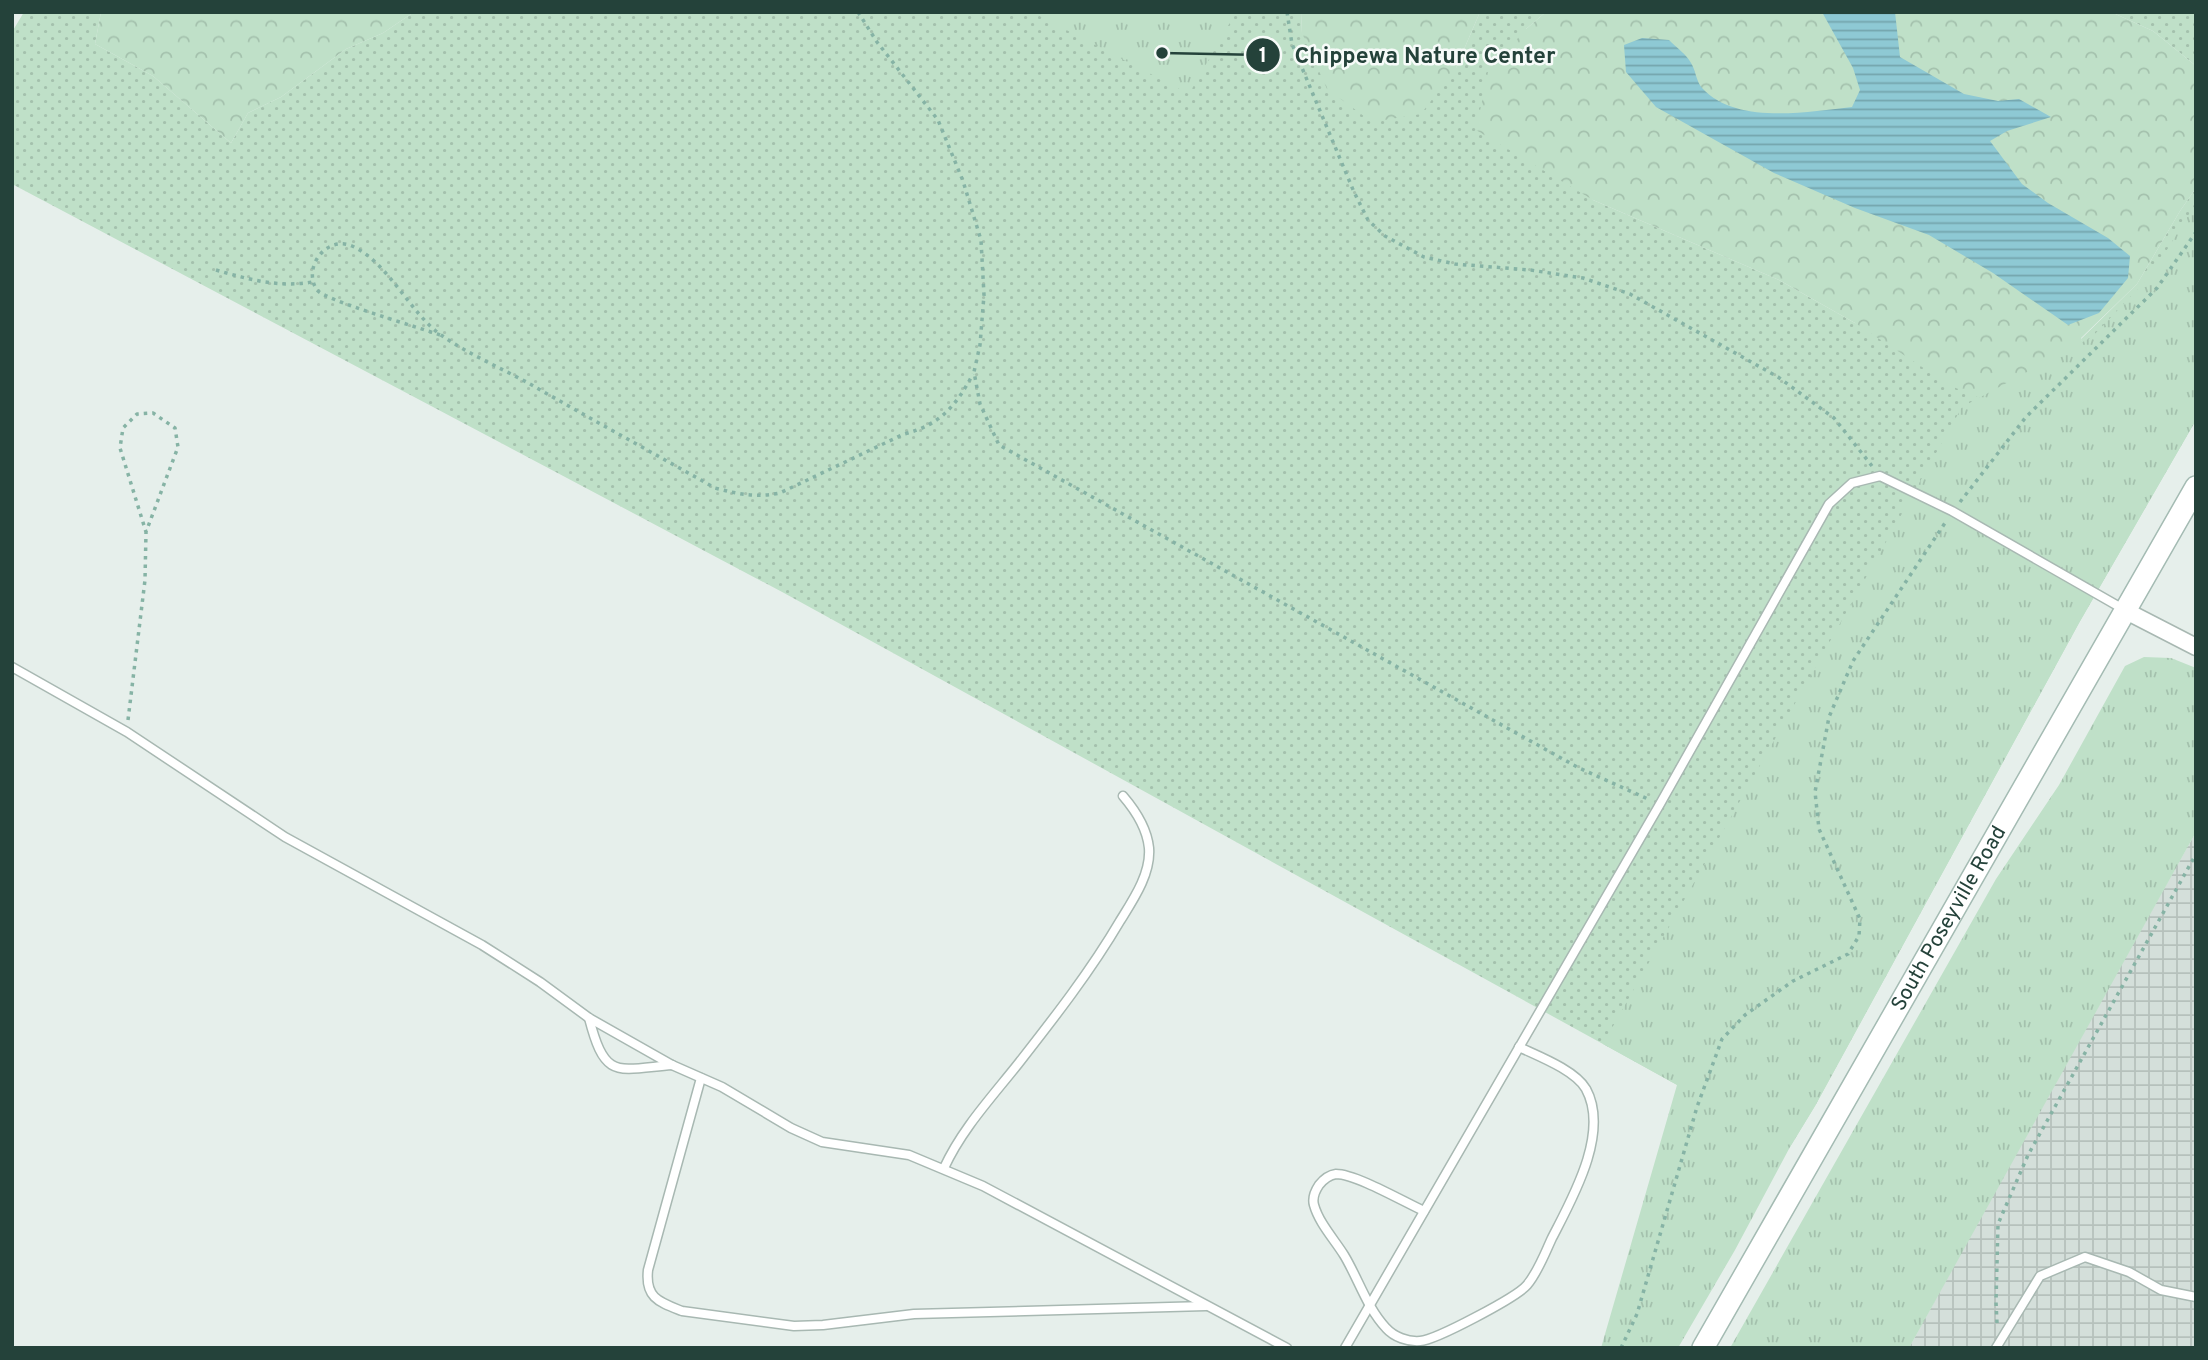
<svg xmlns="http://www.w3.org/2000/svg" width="2208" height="1360" viewBox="0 0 2208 1360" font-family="Overpass,sans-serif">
<defs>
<pattern id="industrial-grid" width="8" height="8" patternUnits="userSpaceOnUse" patternTransform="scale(1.75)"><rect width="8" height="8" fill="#d4dfda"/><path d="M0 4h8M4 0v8" fill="none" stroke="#b6c1bc"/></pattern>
<pattern id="grass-dots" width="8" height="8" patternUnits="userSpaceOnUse" patternTransform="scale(1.75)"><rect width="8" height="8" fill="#bfe0c8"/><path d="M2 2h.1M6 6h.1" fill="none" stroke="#a4c1ad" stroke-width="1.8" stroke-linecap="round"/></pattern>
<pattern id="forest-crowns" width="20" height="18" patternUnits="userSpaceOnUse" patternTransform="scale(1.75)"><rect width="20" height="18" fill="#bfe0c8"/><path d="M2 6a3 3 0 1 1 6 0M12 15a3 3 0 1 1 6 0" fill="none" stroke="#a4c1ad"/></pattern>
<pattern id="park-tufts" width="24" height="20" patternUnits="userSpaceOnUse" patternTransform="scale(1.75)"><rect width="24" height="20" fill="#bfe0c8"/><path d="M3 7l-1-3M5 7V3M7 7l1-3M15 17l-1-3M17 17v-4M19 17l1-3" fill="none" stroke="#a4c1ad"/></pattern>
<pattern id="water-rules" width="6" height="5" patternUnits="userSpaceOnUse" patternTransform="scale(1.75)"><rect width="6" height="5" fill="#8ec9d4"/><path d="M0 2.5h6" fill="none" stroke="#74a5ad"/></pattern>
</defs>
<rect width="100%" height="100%" fill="#e6efeb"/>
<!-- industrial -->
<polygon fill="url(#industrial-grid)" points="2196,832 2196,1348 1909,1348 2018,1148"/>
<!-- grass -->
<g fill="url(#grass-dots)">
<polygon points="24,12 101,12 95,44 153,76 231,143 248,113 281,97 346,49 383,33 414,12 1301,12 1302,33 1456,68 1480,12 1546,12 1526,29 1593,200 1779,280 1855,323 2091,372 2081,339 2137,284 2180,211 2196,188 2196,420 2079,623 1815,1106 1790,1147 784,593 12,184 12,32"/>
<polygon points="2111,12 2196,12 2196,66 2153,31"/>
</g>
<!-- forest -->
<g fill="url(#forest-crowns)">
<polygon points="101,12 414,12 383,33 346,49 281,97 248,113 231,143 153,76 95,44"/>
<polygon points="1301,12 1480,12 1456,68 1421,114 1372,122 1327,89 1302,33"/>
<polygon points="1546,12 2111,12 2153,31 2196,66 2196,188 2180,211 2137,284 2081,338 2091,372 1999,406 1951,386 1855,323 1779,280 1593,200 1476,130 1488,72 1526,29"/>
</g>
<!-- park -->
<g fill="url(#park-tufts)">
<polygon points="1032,12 1236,12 1189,94"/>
<polygon points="2196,203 2196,420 2079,623 1815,1106 1790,1147 1735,1250 1678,1348 1601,1348 1677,1085 1603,1044 1962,407 2092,337 2152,274"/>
<polygon points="2144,657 2171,658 2196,668 2196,832 1909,1348 1730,1348 1996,879 2059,785 2125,666"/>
</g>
<!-- water -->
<path fill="url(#water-rules)" d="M1822 12H1895L1900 57 1964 94 1998 101 2019 99 2051 117 2007 131 1990 141 2022 184 2048 203 2108 238 2130 256 2128 278 2099 313 2068 325 1993 273 1929 235 1855 208 1774 173 1656 107 1626 72 1624 45 1642 38 1669 40C1676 47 1687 55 1691 63 1696 71 1696 81 1702 88 1736 125 1806 112 1852 107L1860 90 1853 68Z"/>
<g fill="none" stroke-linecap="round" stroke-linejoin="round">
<!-- service casing -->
<g stroke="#a8b8b2" stroke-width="11">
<g id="service">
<polyline points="12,667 127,732 285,837 482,945 540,982 589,1018 672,1065 722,1087 791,1128 822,1142 909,1155 983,1186 1287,1348"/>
<path d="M589 1018C605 1080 616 1070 672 1065"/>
<path d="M701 1078 648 1270C645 1298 659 1302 682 1311L794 1326 823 1325 914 1314 1206 1306"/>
<path d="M944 1168C962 1129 991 1098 1018 1064 1054 1018 1090 972 1120 921 1133 900 1151 874 1149 848 1147 828 1135 810 1123 796"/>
<path d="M1424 1211C1404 1202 1356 1174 1336 1174 1329 1175 1323 1180 1319 1185 1315 1191 1312 1198 1314 1205 1319 1223 1334 1239 1344 1255 1358 1278 1367 1308 1386 1328 1394 1337 1408 1342 1420 1341 1436 1340 1517 1297 1527 1285 1538 1272 1545 1253 1552 1238 1572 1199 1610 1133 1586 1089 1575 1070 1538 1056 1519 1047"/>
<polyline points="1345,1348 1660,804 1829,504 1852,483 1880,476 1952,511 2125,610"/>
<polyline points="1996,1348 2040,1276 2085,1257 2129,1272 2161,1290 2196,1297"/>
</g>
</g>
<!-- minor casing -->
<g stroke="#a8b8b2" stroke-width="19">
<polyline id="minor" points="2126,611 2196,647"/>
</g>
<!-- secondary casing -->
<g stroke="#a4bbb3" stroke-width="24">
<g id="secondary">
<path id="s1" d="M1703 1348 2196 487"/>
</g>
</g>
<!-- path -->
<g stroke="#86b3a5" stroke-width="3.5" stroke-dasharray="3.5 5" stroke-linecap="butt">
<polyline points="858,12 877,42 938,120 963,181 981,240 984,295 980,345 974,372 980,404 999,445 1579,768 1648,799"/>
<polyline points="1287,12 1292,44 1354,192 1368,220 1385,236 1424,257 1455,264 1530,270 1583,278 1630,294 1778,377 1834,418 1872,466"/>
<path d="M216 270C247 279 279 288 312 282"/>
<path d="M440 335C421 328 324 300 317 290 302 268 326 235 352 246 388 262 410 313 441 335 468 354 501 368 530 384 591 419 653 453 715 488 738 494 756 498 780 493L904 434C940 425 956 406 973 374"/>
<polyline points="1960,502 2026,417 2157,288 2196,232"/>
<polyline points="128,720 145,580 146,532 178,447 175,428 153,413 137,414 123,428 120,448 146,532"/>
<polyline points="1997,1323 1996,1302 1998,1224 2028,1155 2196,854"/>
<polyline points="1621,1348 1637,1314 1697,1107 1722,1039 1745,1015 1793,981 1848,954 1859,936 1860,919 1819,829 1815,792 1829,717 1853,661 1947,520"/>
</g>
<!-- service -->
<use href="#service" stroke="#fff" stroke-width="8"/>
<!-- minor -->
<use href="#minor" stroke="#fff" stroke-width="16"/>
<!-- secondary -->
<use href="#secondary" stroke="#fff" stroke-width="21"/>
</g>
<g text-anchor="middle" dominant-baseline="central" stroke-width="5" stroke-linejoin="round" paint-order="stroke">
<!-- street labels -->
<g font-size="21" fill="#24423a" stroke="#f7fbf9">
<text stroke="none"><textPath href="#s1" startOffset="495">South Poseyville Road</textPath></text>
</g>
</g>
<!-- callouts -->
<path fill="none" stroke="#24423a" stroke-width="2.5" d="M1162 53L1263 55"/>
<g fill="#24423a" stroke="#f7fbf9" stroke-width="2.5">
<circle cx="1162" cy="53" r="7"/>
<circle cx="1263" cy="55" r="18"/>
</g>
<g font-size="21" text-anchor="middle" font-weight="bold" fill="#fff">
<text x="1263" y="62">1</text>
</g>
<g font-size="23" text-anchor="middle" font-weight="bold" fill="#24423a" stroke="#f7fbf9" stroke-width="5" stroke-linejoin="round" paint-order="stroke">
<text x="1425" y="63">Chippewa Nature Center</text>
</g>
<!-- border -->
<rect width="2208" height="1360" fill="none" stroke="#24423a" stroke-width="28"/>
</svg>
